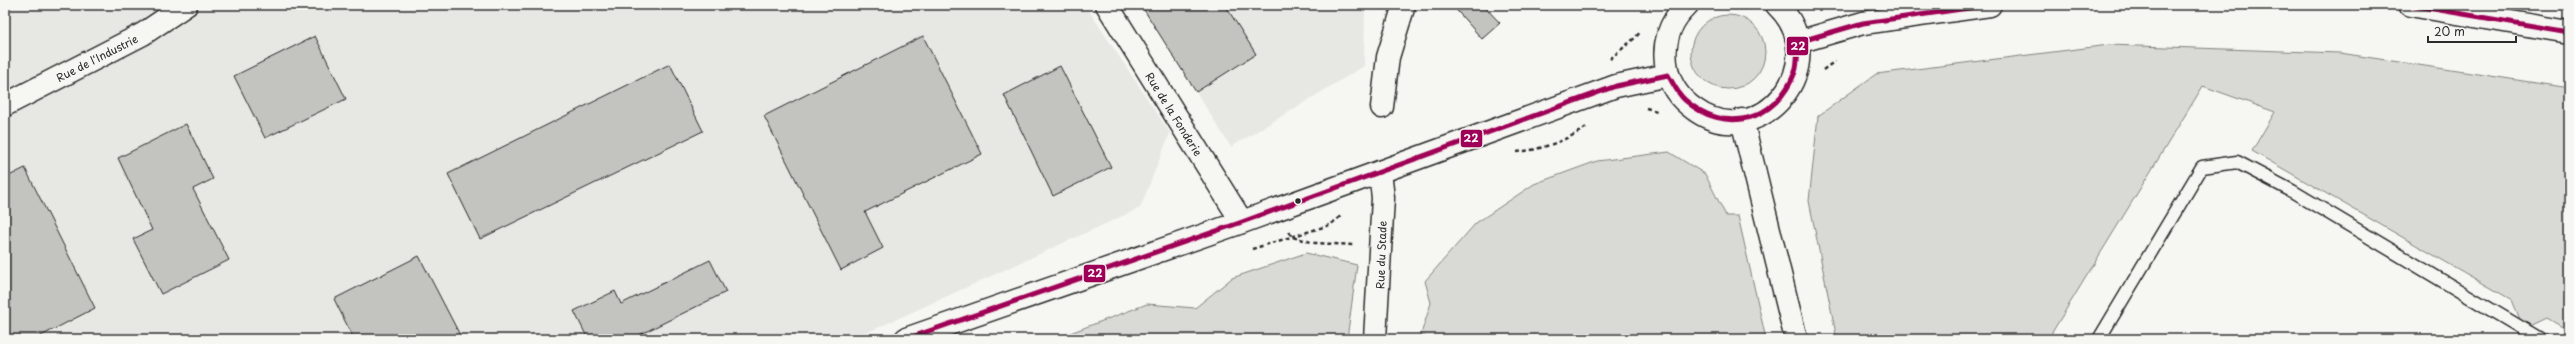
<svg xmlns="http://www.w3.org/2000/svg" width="2574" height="344" viewBox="0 0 2574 344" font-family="'Playpen Sans',sans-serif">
<rect width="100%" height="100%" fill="#f6f6f2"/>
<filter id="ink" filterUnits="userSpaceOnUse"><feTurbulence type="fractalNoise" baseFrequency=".025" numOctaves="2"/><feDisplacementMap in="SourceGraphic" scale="8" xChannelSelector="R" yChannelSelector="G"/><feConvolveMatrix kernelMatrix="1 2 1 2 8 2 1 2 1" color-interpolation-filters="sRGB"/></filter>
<g filter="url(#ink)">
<!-- built -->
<g fill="#e7e7e3">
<polygon points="5,5 1085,5 1170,133 1140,208 853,339 5,339"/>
<polygon points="1141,5 1365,5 1364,66 1231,147"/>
</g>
<!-- green -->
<g fill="#d9d9d5" stroke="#828280">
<circle cx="1728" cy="52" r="37"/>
<polygon points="2109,45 2340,53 2569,88 2569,331 2547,318 2524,329 2512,300 2252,151 2275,112 2203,86 2048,339 1837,339 1809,201 1818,116 1876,74"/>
<polygon points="1669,152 1705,174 1726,216 1738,216 1766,339 1430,339 1421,334 1431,303 1425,281 1476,223 1534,184 1597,161"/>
<polygon points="1306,253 1357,265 1347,339 1057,338 1147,304 1195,308 1232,278"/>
</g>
<!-- building -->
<g fill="#c3c3c0" stroke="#2b2b2b">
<polygon points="1141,5 1225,5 1256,54 1196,92"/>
<polygon points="1452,5 1483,5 1500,23 1482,39"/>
<polygon points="315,36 346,99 265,138 234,76"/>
<polygon points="923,36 982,154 865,212 883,248 841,270 764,116"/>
<polygon points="670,64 703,131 480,239 448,174"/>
<polygon points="1060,66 1111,167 1053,196 1004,95"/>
<polygon points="186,124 213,179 193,189 229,260 161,294 133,239 152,230 118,158"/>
<polygon points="25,168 95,308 35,339 5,339 5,178"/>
<polygon points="419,256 462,339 354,339 334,299"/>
<polygon points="710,260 726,292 631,339 588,339 574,311 615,291 621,304"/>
</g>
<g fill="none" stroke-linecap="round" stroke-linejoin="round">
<!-- service casing -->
<g stroke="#2b2b2b" stroke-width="15">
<polyline id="service" points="2099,339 2202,167 2237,162 2292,191 2540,339"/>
</g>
<!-- minor casing -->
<g stroke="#2b2b2b" stroke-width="25">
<g id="minor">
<polyline points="1107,5 1242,222"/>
<path d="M1687 5C1669 22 1662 45 1667 69 1670 85 1680 99 1694 109 1759 157 1837 63 1777 5"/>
<polyline points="5,105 143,34 186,5"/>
<polyline points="1382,107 1388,57 1404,5"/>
<polyline points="1742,120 1796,339"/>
<polyline points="1375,339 1383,198 1380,172"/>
</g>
</g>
<!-- tertiary casing -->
<g stroke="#2b2b2b" stroke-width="25">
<polyline id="tertiary" points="906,339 1242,222 1616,86 1668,75"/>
</g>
<!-- secondary casing -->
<g stroke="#2b2b2b" stroke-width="25">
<g id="secondary">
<polyline points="2410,5 2569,32"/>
<polyline points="1798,42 1863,23 1990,5"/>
</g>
</g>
<!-- path -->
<g stroke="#2b2b2b" stroke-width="2.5" stroke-dasharray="4 3" stroke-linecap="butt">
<polyline points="1610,59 1636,37 1641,31"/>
<polyline points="1823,70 1835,61"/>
<polyline points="1646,108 1657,111"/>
<path d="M1517 152C1541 150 1568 140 1588 126"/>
<polyline points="1289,232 1292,237 1315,243 1354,245"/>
<polyline points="1252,249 1330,225 1342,215"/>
</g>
<!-- service -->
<use href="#service" stroke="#f6f6f2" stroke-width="12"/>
<!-- minor -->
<use href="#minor" stroke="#f6f6f2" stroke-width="22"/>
<!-- tertiary -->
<use href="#tertiary" stroke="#f6f6f2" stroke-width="22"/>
<!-- secondary -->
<use href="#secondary" stroke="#f6f6f2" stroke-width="22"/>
<!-- bus-1 casing -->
<g stroke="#f6f6f2" stroke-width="8">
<g id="bus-1">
<polyline points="2410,5 2569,32"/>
<path d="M906 339 1242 222 1616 86 1668 75C1673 83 1678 94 1685 100 1725 135 1776 122 1795 72 1798 64 1797 51 1798 42L1863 23 1990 5"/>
</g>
</g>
<!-- bus-1 -->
<use href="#bus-1" stroke="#9f0057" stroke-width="5"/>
</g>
</g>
<!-- markers -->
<circle fill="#2b2b2b" stroke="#f6f6f2" stroke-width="1.5" cx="1298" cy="201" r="3.5"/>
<g text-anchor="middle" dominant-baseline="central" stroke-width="4" stroke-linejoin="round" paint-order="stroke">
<!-- street labels -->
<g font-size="11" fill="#2b2b2b" stroke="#f6f6f2">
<text transform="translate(97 58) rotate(-27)">Rue de l'Industrie</text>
<text transform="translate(1174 114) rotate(58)">Rue de la Fonderie</text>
<text transform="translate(1381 255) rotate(-88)">Rue du Stade</text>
</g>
</g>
<g stroke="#f6f6f2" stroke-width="1.5">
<rect x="1786" y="36" width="23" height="20" rx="4" fill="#9f0057"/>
<rect x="1460" y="129" width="23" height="19" rx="4" fill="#9f0057"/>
<rect x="1083" y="264" width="23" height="19" rx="4" fill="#9f0057"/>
</g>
<g font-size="11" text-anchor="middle" font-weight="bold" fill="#fff">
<text x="1798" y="50">22</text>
<text x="1471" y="142">22</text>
<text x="1095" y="277">22</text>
</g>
<!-- margin -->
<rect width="2574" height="344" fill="none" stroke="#f6f6f2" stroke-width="20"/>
<rect x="10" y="10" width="2554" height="324" fill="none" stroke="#2b2b2b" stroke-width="1.5" filter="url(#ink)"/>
<!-- scale -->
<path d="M2428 36v6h88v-6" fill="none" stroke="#2b2b2b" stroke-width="2"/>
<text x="2434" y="36" font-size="12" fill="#2b2b2b" stroke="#f6f6f2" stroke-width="3" paint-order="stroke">20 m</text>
</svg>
